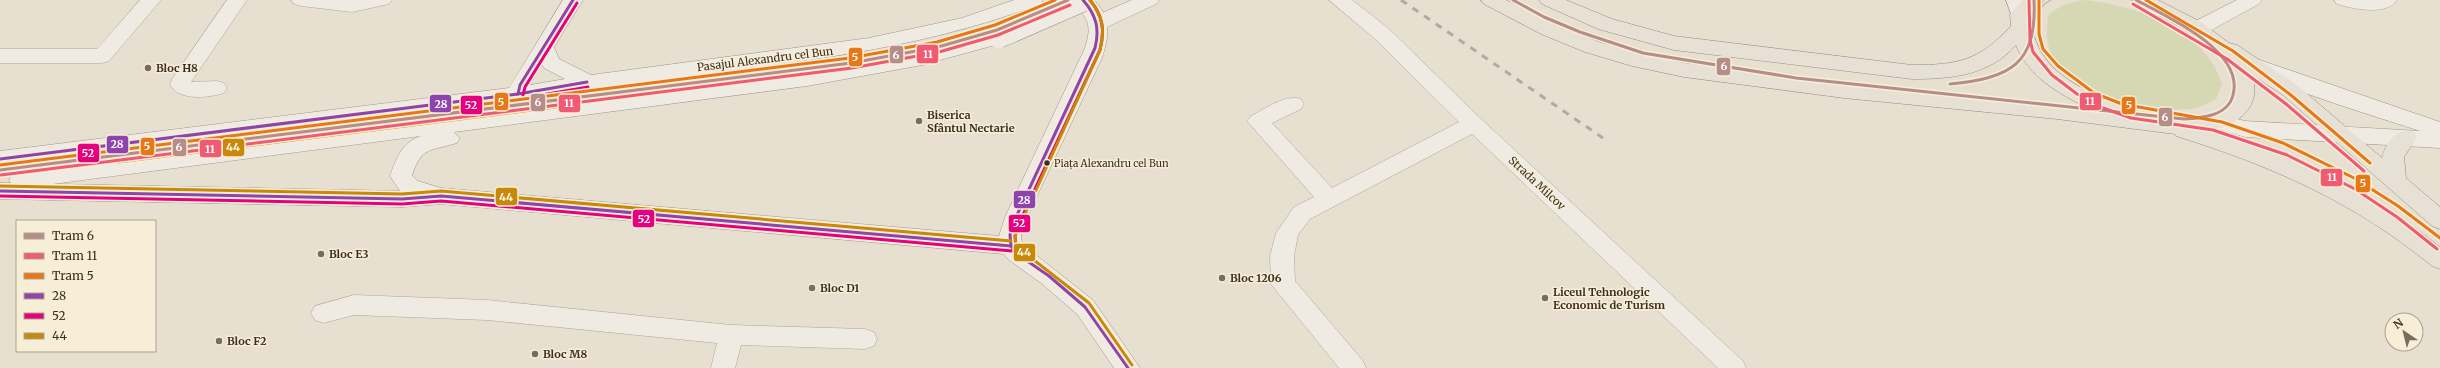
<svg xmlns="http://www.w3.org/2000/svg" width="2440" height="368" viewBox="0 0 2440 368" font-family="Merriweather,serif">
<rect width="100%" height="100%" fill="#e7e0d1"/>
<!-- green -->
<path fill="#d6d7b3" d="M2084 0C2136 5 2206 30 2222 84L2216 99C2209 102 2202 106 2196 108 2156 117 2058 90 2048 44 2046 34 2047 24 2049 14L2063 5Z"/>
<g fill="none" stroke-linecap="round" stroke-linejoin="round">
<!-- street casing -->
<g stroke="#ada599" stroke-width="1">
<g id="street">
<polygon points="140,0 161,0 109,61 102,63 0,63 0,49 97,49"/>
<path d="M227 0H247L191 82 217 81 224 83 227 88 224 93C208 98 179 101 170 85L172 79Z"/>
<polygon points="291,0 392,0 389,4 352,12 301,6 294,4"/>
<polygon points="1132,0 1159,0 1156,4 1107,27 1100,28 1093,27 1090,22 1093,17"/>
<path d="M1329 0H1352L1388 28 1481 119 1743 361 1746 368H1718L1472 134 1310 219 1298 235 1294 256 1295 281 1363 361 1366 368H1339L1271 284 1270 256 1276 233 1294 207 1314 197 1247 121 1251 116C1265 109 1285 94 1301 99L1304 104 1301 109 1272 123 1332 188 1459 122 1374 38Z"/>
<polygon points="2237,0 2262,0 2259,4 2204,34 2197,36 2190,34 2187,29 2190,24"/>
<path d="M2334 0H2397C2387 16 2353 9 2337 4Z"/>
<polygon points="354,295 487,300 731,325 865,329 874,332 877,339 874,346 865,349 741,345 735,368 711,368 717,343 487,320 354,315 323,323 315,320 311,313 315,306"/>
</g>
</g>
<!-- secondary casing -->
<g stroke="#9c958a" stroke-width="1">
<g id="secondary">
<path d="M563 0H583L554 47 559 59 591 75 869 38 962 18 1014 0H1043L1040 4C910 54 772 64 635 83 424 113 212 140 0 167V151L509 88ZM542 65 544 68 565 79 530 85Z"/>
<path d="M1073 0H1094C1112 19 1109 35 1102 58L1027 217 1021 235 1022 244 1093 300 1140 368H1114L1077 314 1041 283 1009 260 1004 254 441 204 402 207 0 199V183H11L9 180 12 174 20 172 807 72 922 51 999 30 1006 32 1009 37 1006 42 922 65 807 86 454 132 460 138 457 143C431 151 422 146 412 175L418 181 441 188 999 236 1005 217 1085 48C1093 22 1087 21 1073 0ZM421 136C402 142 396 159 390 176L400 191 53 184Z"/>
<polygon points="2006,0 2026,0 2030,14 2027,19 2020,20 2013,19"/>
<path d="M2260 60 2440 122V148L2245 137 2211 127 2207 122 2211 117 2218 114 2245 121 2420 131C2394 122 2259 82 2250 67L2253 62Z"/>
</g>
</g>
<!-- primary casing -->
<g stroke="#928b80" stroke-width="1">
<path id="primary" d="M1481 0H1506L1554 24 1599 42 1684 63 1875 87 2090 109C2061 95 2028 77 2016 45 1989 76 1950 79 1912 79L1674 50 1598 29 1542 4 1539 0H1566L1612 19 1674 36 1912 65C1958 65 1979 61 2011 26L2010 14 2023 0H2044L2030 15C2035 72 2077 86 2123 107L2126 112 2125 114C2153 118 2223 131 2233 95 2237 81 2231 69 2222 59 2198 34 2165 18 2134 4L2131 0H2158L2201 22 2229 43 2237 45 2297 85 2382 158C2386 142 2397 127 2414 132L2417 137 2404 157 2406 178 2440 207V229L2432 226 2283 95 2252 75C2262 107 2240 123 2211 131 2294 156 2372 193 2440 247V269L2432 266C2354 202 2272 166 2176 136L2175 134 2057 119 1844 98 1684 77 1632 66 1585 52 1541 34 1484 4Z"/>
</g>
<!-- street -->
<use href="#street" fill="#efebe3" fill-rule="evenodd"/>
<!-- secondary -->
<use href="#secondary" fill="#efebe3" fill-rule="evenodd"/>
<!-- primary -->
<use href="#primary" fill="#e6e1d4" fill-rule="evenodd"/>
<!-- tram -->
<g stroke="#afaaa2" stroke-width="1">
<polyline points="2132,0 2147,6"/>
<polyline points="2037,15 2044,4 2051,0"/>
</g>
<!-- rail -->
<polyline stroke="#afaaa2" stroke-width="3" stroke-dasharray="7 7" stroke-linecap="butt" points="1401,0 1603,138"/>
<!-- secondary-bridge casing -->
<g stroke="#9c958a" stroke-width="23" stroke-linecap="butt">
<polyline id="secondary-bridge" points="999,37 1084,0"/>
</g>
<!-- secondary-bridge -->
<use href="#secondary-bridge" stroke="#efebe3" stroke-width="22"/>
<!-- bus-1 casing -->
<g stroke="#f7eed8" stroke-width="6">
<g id="bus-1">
<path d="M1083 0C1096 15 1100 28 1095 48L1016 217 1010 235 1011 246 1017 254 1049 276 1085 307 1128 368"/>
<polyline points="518,94 520,85 573,0"/>
<polyline points="0,159 518,94 587,82"/>
<polyline points="0,191 402,199 441,196 1011,246"/>
</g>
</g>
<!-- bus-2 casing -->
<g stroke="#f7eed8" stroke-width="6">
<g id="bus-2">
<polyline points="523,95 525,87 577,3"/>
<polyline points="1,164 519,99 588,87"/>
<path d="M0 196 402 204 441 201 1012 251 1016 247 1015 236 1021 219 1100 50C1105 30 1103 16 1090 0"/>
</g>
</g>
<!-- bus-3 casing -->
<g stroke="#f7eed8" stroke-width="6">
<g id="bus-3">
<path d="M1090 0C1103 16 1105 30 1100 50L1015 236 1016 244 1021 250 1089 303 1132 365"/>
<polyline points="118,162 579,104"/>
<polyline points="0,186 402,194 441,191 1011,241"/>
</g>
</g>
<!-- bus-1 -->
<use href="#bus-1" stroke="#8e44ad" stroke-width="3"/>
<!-- bus-2 -->
<use href="#bus-2" stroke="#e5007d" stroke-width="3"/>
<!-- bus-3 -->
<use href="#bus-3" stroke="#c88808" stroke-width="3"/>
<!-- tram-1 casing -->
<g stroke="#f7eed8" stroke-width="6">
<g id="tram-1">
<path d="M1513 0 1544 17 1580 32 1643 53 1796 78 2184 119C2202 118 2228 116 2233 95 2245 51 2166 16 2136 0"/>
<path d="M1950 84C2010 78 2037 65 2034 0"/>
<polyline points="0,170 851,63 938,47 997,30 1068,0"/>
</g>
</g>
<!-- tram-2 casing -->
<g stroke="#f7eed8" stroke-width="6">
<g id="tram-2">
<polyline points="2029,1 2030,40 2033,52 2052,75 2077,94 2103,108 2131,118 2213,130 2287,155 2355,189 2397,217 2437,249"/>
<polyline points="2133,4 2227,59 2286,104 2364,171"/>
<polyline points="1,175 852,68 939,52 998,35 1070,5"/>
</g>
</g>
<!-- tram-3 casing -->
<g stroke="#f7eed8" stroke-width="6">
<g id="tram-3">
<polyline points="2039,0 2039,34 2043,49 2058,66 2094,93 2122,104 2222,122 2283,143 2354,178 2398,206 2440,238"/>
<polyline points="2146,0 2233,51 2292,96 2370,163"/>
<polyline points="0,165 850,58 937,42 995,25 1055,0"/>
</g>
</g>
<!-- tram-1 -->
<use href="#tram-1" stroke="#b78d89" stroke-width="3"/>
<!-- tram-2 -->
<use href="#tram-2" stroke="#f05b72" stroke-width="3"/>
<!-- tram-3 -->
<use href="#tram-3" stroke="#e77817" stroke-width="3"/>
</g>
<!-- markers -->
<g fill="#786c5e" stroke="#f7eed8" stroke-width="1.5">
<circle cx="148" cy="68" r="4"/>
<circle cx="919" cy="121" r="4"/>
<circle cx="321" cy="254" r="4"/>
<circle cx="1222" cy="278" r="4"/>
<circle cx="812" cy="288" r="4"/>
<circle cx="1545" cy="298" r="4"/>
<circle cx="219" cy="341" r="4"/>
<circle cx="535" cy="354" r="4"/>
</g>
<circle fill="#3d2e20" stroke="#f7eed8" stroke-width="1.5" cx="1047" cy="163" r="3.5"/>
<g text-anchor="middle" dominant-baseline="central" stroke-width="3" stroke-linejoin="round" paint-order="stroke">
<!-- bus labels -->
<g font-size="10" fill="#3d2e20" stroke="#f7eed8" text-anchor="start">
<text x="1054" y="163">Piața Alexandru cel Bun</text>
</g>
<!-- street labels -->
<g font-size="11" fill="#3d2e20" stroke="#f7eed8">
<text transform="translate(765 59) rotate(-7)">Pasajul Alexandru cel Bun</text>
<text transform="translate(1537 183) rotate(43)">Strada Milcov</text>
</g>
<!-- poi labels -->
<g font-size="11" font-weight="bold" fill="#3d2e20" stroke="#f7eed8" text-anchor="start">
<text x="156" y="68">Bloc H8</text>
<text x="927" y="115">Biserica<tspan x="927" dy="13">Sfântul Nectarie</tspan></text>
<text x="329" y="254">Bloc E3</text>
<text x="1230" y="278">Bloc 1206</text>
<text x="820" y="288">Bloc D1</text>
<text x="1553" y="292">Liceul Tehnologic<tspan x="1553" dy="13">Economic de Turism</tspan></text>
<text x="227" y="341">Bloc F2</text>
<text x="543" y="354">Bloc M8</text>
</g>
</g>
<g stroke="#f7eed8" stroke-width="1.5">
<rect x="916" y="44" width="23" height="20" rx="4" fill="#f05b72"/>
<rect x="889" y="45" width="15" height="19" rx="4" fill="#b78d89"/>
<rect x="848" y="47" width="15" height="20" rx="4" fill="#e77817"/>
<rect x="1716" y="57" width="15" height="19" rx="4" fill="#b78d89"/>
<rect x="2079" y="92" width="23" height="19" rx="4" fill="#f05b72"/>
<rect x="494" y="92" width="15" height="19" rx="4" fill="#e77817"/>
<rect x="530" y="93" width="16" height="19" rx="4" fill="#b78d89"/>
<rect x="558" y="94" width="23" height="19" rx="4" fill="#f05b72"/>
<rect x="429" y="94" width="23" height="19" rx="4" fill="#8e44ad"/>
<rect x="460" y="95" width="23" height="20" rx="4" fill="#e5007d"/>
<rect x="2121" y="96" width="15" height="19" rx="4" fill="#e77817"/>
<rect x="2158" y="107" width="15" height="20" rx="4" fill="#b78d89"/>
<rect x="106" y="135" width="23" height="19" rx="4" fill="#8e44ad"/>
<rect x="140" y="137" width="15" height="19" rx="4" fill="#e77817"/>
<rect x="172" y="138" width="15" height="19" rx="4" fill="#b78d89"/>
<rect x="222" y="138" width="23" height="19" rx="4" fill="#c88808"/>
<rect x="199" y="139" width="23" height="19" rx="4" fill="#f05b72"/>
<rect x="77" y="143" width="23" height="20" rx="4" fill="#e5007d"/>
<rect x="2320" y="168" width="23" height="19" rx="4" fill="#f05b72"/>
<rect x="2355" y="174" width="16" height="19" rx="4" fill="#e77817"/>
<rect x="495" y="187" width="23" height="19" rx="4" fill="#c88808"/>
<rect x="1013" y="190" width="23" height="19" rx="4" fill="#8e44ad"/>
<rect x="632" y="209" width="23" height="19" rx="4" fill="#e5007d"/>
<rect x="1008" y="214" width="23" height="19" rx="4" fill="#e5007d"/>
<rect x="1013" y="243" width="23" height="19" rx="4" fill="#c88808"/>
</g>
<g font-size="11" text-anchor="middle" font-weight="bold" fill="#fff">
<text x="928" y="58">11</text>
<text x="896" y="59">6</text>
<text x="855" y="61">5</text>
<text x="1724" y="70">6</text>
<text x="2090" y="105">11</text>
<text x="501" y="106">5</text>
<text x="538" y="106">6</text>
<text x="569" y="107">11</text>
<text x="441" y="108">28</text>
<text x="471" y="109">52</text>
<text x="2129" y="109">5</text>
<text x="2165" y="121">6</text>
<text x="117" y="148">28</text>
<text x="147" y="150">5</text>
<text x="179" y="151">6</text>
<text x="233" y="151">44</text>
<text x="210" y="153">11</text>
<text x="88" y="157">52</text>
<text x="2332" y="181">11</text>
<text x="2363" y="187">5</text>
<text x="506" y="201">44</text>
<text x="1024" y="204">28</text>
<text x="644" y="223">52</text>
<text x="1019" y="227">52</text>
<text x="1024" y="256">44</text>
</g>
<!-- legend -->
<rect x="16" y="220" width="140" height="132" fill="#f7eed8" stroke="#ada18e"/>
<rect x="24" y="233" width="20" height="6" fill="#b78d89" stroke="#ada18e"/>
<text x="52" y="240" font-size="12" fill="#3d2e20">Tram 6</text>
<rect x="24" y="253" width="20" height="6" fill="#f05b72" stroke="#ada18e"/>
<text x="52" y="260" font-size="12" fill="#3d2e20">Tram 11</text>
<rect x="24" y="273" width="20" height="6" fill="#e77817" stroke="#ada18e"/>
<text x="52" y="280" font-size="12" fill="#3d2e20">Tram 5</text>
<rect x="24" y="293" width="20" height="6" fill="#8e44ad" stroke="#ada18e"/>
<text x="52" y="300" font-size="12" fill="#3d2e20">28</text>
<rect x="24" y="313" width="20" height="6" fill="#e5007d" stroke="#ada18e"/>
<text x="52" y="320" font-size="12" fill="#3d2e20">52</text>
<rect x="24" y="333" width="20" height="6" fill="#c88808" stroke="#ada18e"/>
<text x="52" y="340" font-size="12" fill="#3d2e20">44</text>
<!-- north arrow -->
<g transform="translate(2404 332) rotate(325)"><circle r="19" fill="#f7eed8" stroke="#ada18e"/>
<path d="M0-3L7 15L0 10L-7 15Z" fill="#786c5e"/>
<text y="-6" font-size="11" font-weight="bold" text-anchor="middle" fill="#3d2e20">N</text>
</g>
</svg>
